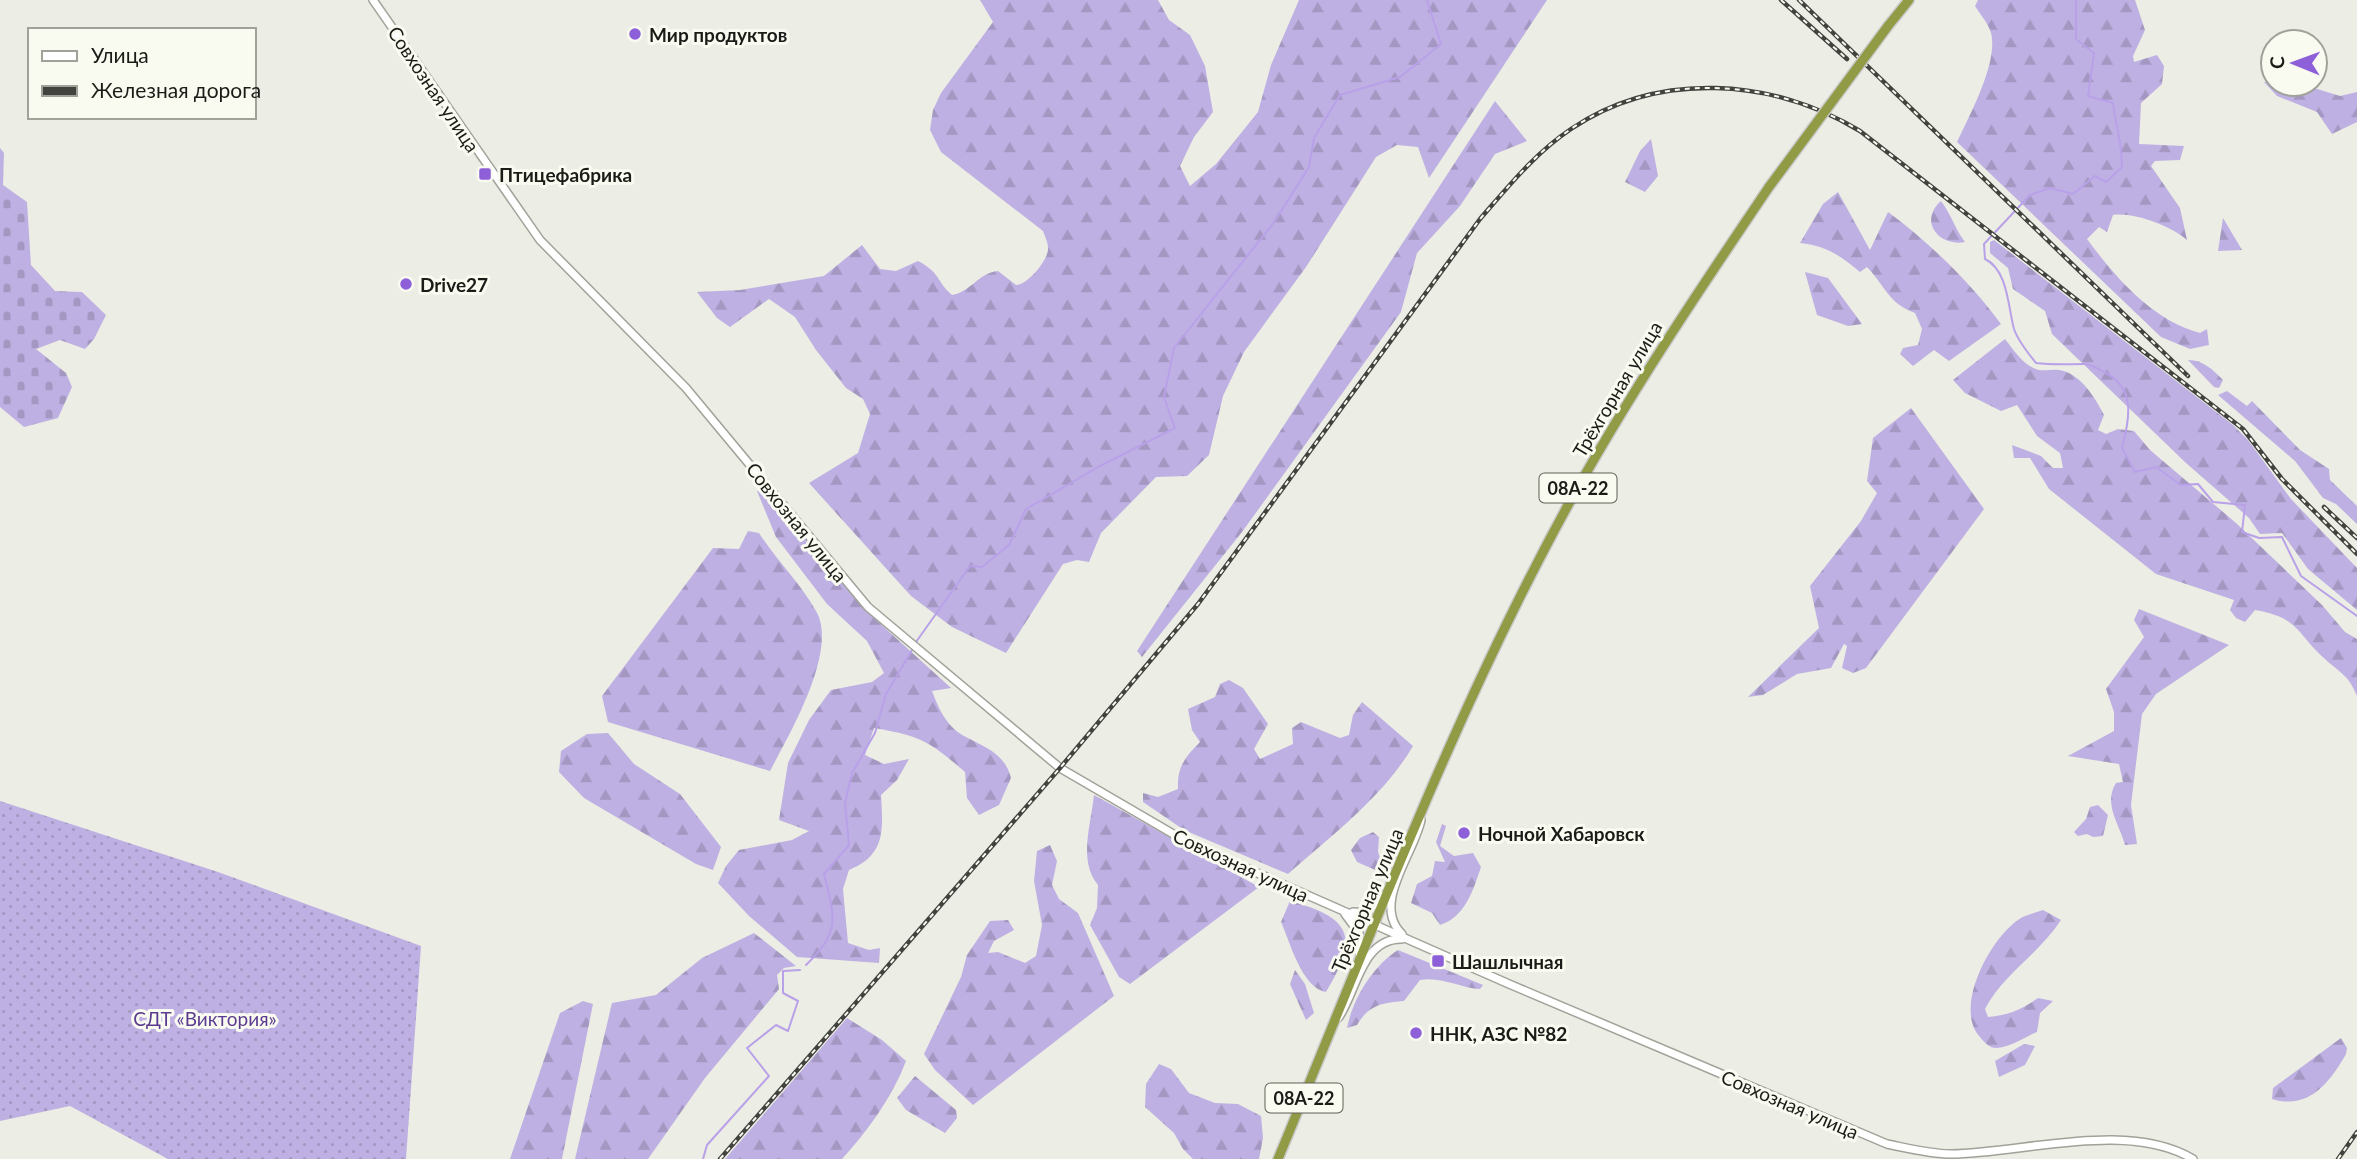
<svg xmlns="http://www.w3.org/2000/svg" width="2357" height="1159" viewBox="0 0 2357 1159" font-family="Lato,sans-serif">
<defs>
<pattern id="grass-dots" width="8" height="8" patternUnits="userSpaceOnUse" patternTransform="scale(1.75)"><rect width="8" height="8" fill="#bfb0e3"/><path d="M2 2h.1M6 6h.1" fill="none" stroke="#a497c2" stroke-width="1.8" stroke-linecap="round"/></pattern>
<pattern id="forest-firs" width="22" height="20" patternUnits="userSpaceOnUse" patternTransform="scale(1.75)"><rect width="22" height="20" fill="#bfb0e3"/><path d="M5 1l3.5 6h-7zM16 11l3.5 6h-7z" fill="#a497c2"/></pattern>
<pattern id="cemetery-stones" width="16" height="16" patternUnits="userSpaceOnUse" patternTransform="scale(1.75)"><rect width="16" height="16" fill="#bfb0e3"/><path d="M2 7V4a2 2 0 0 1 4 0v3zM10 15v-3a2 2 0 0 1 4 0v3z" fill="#a497c2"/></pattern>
</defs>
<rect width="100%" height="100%" fill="#ecede4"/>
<!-- grass -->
<polygon fill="url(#grass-dots)" points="0,801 218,872 421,946 406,1159 168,1159 70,1106 0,1121"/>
<!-- forest -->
<g fill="url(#forest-firs)">
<path d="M980 0H1158L1169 20 1190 35 1205 66 1213 112 1194 137 1180 166 1190 186 1216 164 1258 112 1271 65 1299 0H1547L1429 178 1418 147 1397 145 1376 157 1306 267 1244 352 1223 396 1209 455 1187 476 1156 477 1101 533 1089 562 1077 560 1063 564 1006 653 952 627 911 596 809 483 858 453 870 414 863 399 846 388 816 350 795 317 769 299 730 327 717 318 697 292 740 290 824 276 862 245 880 269 896 271 918 261C942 274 935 280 952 295 971 292 978 273 998 271L1016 285C1027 285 1044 264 1047 254 1050 246 1046 239 1043 231L941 152 930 130 933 110 941 93 993 22Z"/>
<path d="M1978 0H2135L2145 30 2133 56 2134 62 2157 55 2164 66 2162 84 2141 103 2139 144 2184 146 2180 160 2155 161 2151 166 2180 208 2187 240C2171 226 2134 212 2113 215L2107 232 2099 227 2087 239C2116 278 2152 320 2200 333L2207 329 2209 345 2190 349 2161 337 1957 142C1969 116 2001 58 1990 30 1987 22 1980 14 1975 6Z"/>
<polygon points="2264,82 2301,84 2340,96 2357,92 2357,122 2332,134 2317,112 2277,96"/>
<polygon points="1495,101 1527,141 1495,154 1460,206 1417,253 1401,312 1242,532 1142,657 1137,651"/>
<polygon points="1651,139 1658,176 1645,192 1625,182 1640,151"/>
<path d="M1838 192 1870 250 1888 212C1929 242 1971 283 2001 324L1949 361 1934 350 1913 366 1900 354 1903 348 1918 345 1922 329 1915 313C1888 303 1886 287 1867 267L1860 272C1840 255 1826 246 1800 243L1823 204Z"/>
<path d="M1941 201C1951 214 1955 229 1965 242 1939 247 1918 221 1941 201Z"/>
<polygon points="2223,218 2242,250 2218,251"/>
<polygon points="1994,240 2233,425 2248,440 2291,499 2357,568 2357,610 2308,569 2282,533 2260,534 2249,518 2186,463 2052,334 2045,311 2013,289 2008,268 1990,253 1990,242"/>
<polygon points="1805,272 1828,278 1862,324 1848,326 1817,315"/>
<path d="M2005 339C2013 349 2023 365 2036 369 2043 372 2052 369 2059 370 2080 373 2095 397 2104 415L2098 430 2106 434 2118 429 2134 431 2150 450 2236 523 2322 605 2345 632 2357 639V696C2348 674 2341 674 2325 659 2295 632 2300 618 2255 610L2245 622 2236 618 2230 610 2234 600 2156 574 2049 489 2030 458H2014L2012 445 2041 456 2053 468H2063L2060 453 2037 436 2017 405 2001 411 1965 393 1953 380Z"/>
<path d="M2188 360C2203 360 2212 369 2223 380L2219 388 2214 387Z"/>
<polygon points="2227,391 2247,406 2252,401 2300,450 2329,469 2330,480 2357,506 2357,524 2336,504 2323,498 2295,461 2218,395"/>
<polygon points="1911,408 1984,509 1866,668 1853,673 1842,668 1847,646 1844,644 1831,668 1797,674 1763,695 1748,697 1819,628 1810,586 1861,521 1877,493 1867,481 1873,438"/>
<path d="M763 489 864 609 951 688 932 691C939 709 946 726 964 736 984 747 1005 753 1011 778L999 805 979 815 967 798 965 772C929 741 921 736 874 728L865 755 884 764 909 759 897 780 881 795C883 830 886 855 849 870L843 889 848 943 869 950 880 948 879 963 797 957 749 916 718 883 726 866 739 850 792 840 809 831 779 820 788 763 809 720 831 690 872 682 884 673 867 641 827 604 776 537 757 491Z"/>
<path d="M748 531 759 533C776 560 801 584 816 611 839 650 789 735 770 771L608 722 602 696 713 548 739 549Z"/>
<path d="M2139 609 2229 645 2156 694 2142 714 2131 805 2137 844 2125 845C2119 823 2103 804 2116 783L2123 782 2119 764 2068 756 2114 731V712L2106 689 2144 637 2134 620Z"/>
<path d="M1229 680 1243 688 1268 724 1254 749 1260 759 1293 744 1292 728 1301 722 1340 738 1349 735 1353 715 1362 702 1413 746C1383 797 1332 835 1288 874L1184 830 1143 802V793L1158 797 1178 789C1177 767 1185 757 1200 742L1192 730 1188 709 1215 697 1220 684Z"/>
<polygon points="608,733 634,764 680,794 721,847 713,870 696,864 584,798 559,772 561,751 587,734"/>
<path d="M1094 795 1259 887 1130 984 1119 977 1090 925 1097 908 1098 885C1078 861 1091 824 1094 795Z"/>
<polygon points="2098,805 2108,815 2103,836 2093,837 2087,834 2078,836 2074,832 2086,819 2090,807"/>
<path d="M1442 824 1446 826 1440 846 1454 856 1473 853 1481 867C1473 891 1465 917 1440 925L1432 913 1411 903 1417 884 1432 876 1435 861 1445 862 1436 842Z"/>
<polygon points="1373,832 1379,837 1378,852 1383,866 1380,872 1357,862 1351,850 1360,838"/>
<polygon points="1050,845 1057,861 1052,885 1059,899 1078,913 1114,996 973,1105 935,1070 924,1054 961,977 967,955 990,921 1008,920 1014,930 994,941 988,953 998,952 1025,963 1036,956 1042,925 1034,881 1037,851"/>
<path d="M1290 901C1353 918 1359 938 1326 992 1302 988 1290 942 1281 922Z"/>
<path d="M2043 910 2061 920C2039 954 2003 974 1985 1009L1988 1017C2009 1015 2021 1010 2038 998L2053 1001 2040 1013 2037 1032C2025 1037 2011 1047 1997 1048 1989 1048 1985 1043 1980 1037 1953 1008 1990 939 2018 920 2024 915 2035 913 2043 910Z"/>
<polygon points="754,933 796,966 784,968 777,975 779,989 705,1078 648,1159 575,1159 612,1003 656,995 702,958"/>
<path d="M1398 950 1483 985 1480 989C1461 988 1441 976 1420 980L1404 1001C1381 1003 1369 1005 1357 1025L1347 1028C1353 998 1373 966 1398 950Z"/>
<polygon points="1295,970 1305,984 1314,1013 1306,1020 1290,984"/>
<polygon points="583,1001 593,1004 562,1159 510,1159 560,1013"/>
<path d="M847 1018 882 1040 906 1061C892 1098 868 1130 842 1159H725Z"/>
<path d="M2341 1038 2347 1048 2346 1054C2329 1084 2308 1110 2272 1099L2273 1088Z"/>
<polygon points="2024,1044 2035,1046 2025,1065 1999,1077 1995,1061"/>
<polygon points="1159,1064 1171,1069 1189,1093 1215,1103 1238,1104 1261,1116 1263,1138 1259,1159 1193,1159 1183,1149 1174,1133 1145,1107 1146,1084"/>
<polygon points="915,1076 956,1110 957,1118 945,1133 906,1110 897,1098"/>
</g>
<!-- cemetery -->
<polygon fill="url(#cemetery-stones)" points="0,148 4,153 3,185 27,202 31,265 55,291 82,292 106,315 94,339 85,349 60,340 36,349 66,373 72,387 58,418 24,427 0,407"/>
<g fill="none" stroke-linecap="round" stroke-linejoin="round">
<!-- stream -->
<g stroke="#b8a1e9" stroke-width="2">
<path d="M2076 0V39L2094 53 2088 96 2113 103C2116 128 2122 141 2122 167L2106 182 2095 176 2073 194 2050 188 2030 195 1984 244 1985 259C2008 270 2008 307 2014 329 2018 341 2028 353 2036 363 2053 365 2068 364 2084 364 2091 364 2098 369 2104 372 2137 388 2129 419 2122 448L2135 472 2156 467 2181 485 2198 484 2213 502 2245 505 2242 532 2259 538 2282 537 2301 576 2357 616"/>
<polyline points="916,642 970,566 982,567 1009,545 1026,509 1100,466 1175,428 1164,397 1174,348 1275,221 1309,167 1314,138 1340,95 1400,77 1441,44 1427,0"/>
<path d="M806 965C841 931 835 919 824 874L849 845 845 803 852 773 875 733 886 694 912 650"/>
<polyline points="703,1159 707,1145 769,1076 747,1048 776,1025 788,1031 798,1001 783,993 783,971 800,970"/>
</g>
<!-- secondary casing -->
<g stroke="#a1a299" stroke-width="10">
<g id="secondary">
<path d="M373 0 540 240 686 388 868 607 1060 768 1187 842 1509 984 1887 1144C1907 1148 1930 1154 1951 1154 2024 1153 2127 1120 2193 1159"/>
<polyline points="1353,912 1367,913 1382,896"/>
<polyline points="1345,914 1359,933 1359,953"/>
<path d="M1402 934C1371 904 1414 854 1421 820"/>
<path d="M1339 1017C1357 990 1362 938 1402 939"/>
</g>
</g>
<!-- highway casing -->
<g stroke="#c8c9c8" stroke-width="12">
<g id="highway">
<polyline points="1888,26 1909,0"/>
<path d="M1278 1159C1369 940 1453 715 1567 507 1628 396 1698 292 1769 187"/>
</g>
</g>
<!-- secondary -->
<use href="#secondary" stroke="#fff" stroke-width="7"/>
<!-- highway -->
<use href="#highway" stroke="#919a44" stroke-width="9"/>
<!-- rail casing -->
<g stroke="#42433e" stroke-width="4.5">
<g id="rail">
<polyline points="1781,0 1847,59"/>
<polyline points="1799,0 2188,376"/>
<polyline points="2324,507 2357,538"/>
<path d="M720 1159 1060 768 1198 604 1480 219C1508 187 1535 153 1571 129 1658 70 1773 78 1860 131L2243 429 2282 479 2357 554"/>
<polyline points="2338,1159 2357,1132"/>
</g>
</g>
<!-- rail -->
<use href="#rail" stroke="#f9fbf1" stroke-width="2" stroke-dasharray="5" stroke-linecap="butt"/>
<!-- highway-bridge casing -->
<g stroke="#c8c9c8" stroke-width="12" stroke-linecap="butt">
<polyline id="highway-bridge" points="1769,187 1888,26"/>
</g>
<!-- highway-bridge -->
<use href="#highway-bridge" stroke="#919a44" stroke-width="9"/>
</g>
<!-- markers -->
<g fill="#8d5fd8" stroke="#f9fbf1" stroke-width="2.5">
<circle cx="635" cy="34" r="7"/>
<rect x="478" y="167" width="14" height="14" rx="3.5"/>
<circle cx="406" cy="284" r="7"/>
<circle cx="1464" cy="833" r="7"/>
<rect x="1431" y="954" width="14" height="14" rx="3.5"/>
<circle cx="1416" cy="1033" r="7"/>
</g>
<g text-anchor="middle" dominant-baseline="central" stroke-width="6" stroke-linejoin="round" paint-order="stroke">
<!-- shield labels -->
<g fill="#f9fbf1" stroke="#5e5f59" stroke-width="2">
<rect x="1539.5" y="473.5" width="77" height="29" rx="5"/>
<rect x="1265.5" y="1083.5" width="77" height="29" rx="5"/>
</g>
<g font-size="18" font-weight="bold" fill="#1b1c18">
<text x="1578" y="488">08А-22</text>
<text x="1304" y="1098">08А-22</text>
</g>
<!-- poi labels -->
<g font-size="19" font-weight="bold" fill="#1b1c18" stroke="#f9fbf1" text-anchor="start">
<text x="649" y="34">Мир продуктов</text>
<text x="499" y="174">Птицефабрика</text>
<text x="420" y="284">Drive27</text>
<text x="1478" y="833">Ночной Хабаровск</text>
<text x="1452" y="961">Шашлычная</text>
<text x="1430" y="1033">ННК, АЗС №82</text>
</g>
<!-- street labels -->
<g font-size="19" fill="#1b1c18" stroke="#f9fbf1">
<text transform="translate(434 89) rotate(56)">Совхозная улица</text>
<text transform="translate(1617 389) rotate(-59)">Трёхгорная улица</text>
<text transform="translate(797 522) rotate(51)">Совхозная улица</text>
<text transform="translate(1241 865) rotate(25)">Совхозная улица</text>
<text transform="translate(1367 900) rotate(-67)">Трёхгорная улица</text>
<text transform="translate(1790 1104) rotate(23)">Совхозная улица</text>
</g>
<!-- park labels -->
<g font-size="19" fill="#5c3c90" stroke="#f9fbf1">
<text x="205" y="1018">СДТ «Виктория»</text>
</g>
</g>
<!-- legend -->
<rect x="28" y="28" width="228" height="91" fill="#f9fbf1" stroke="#a0a29a" stroke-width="2"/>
<rect x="42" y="51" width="35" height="10" fill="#ffffff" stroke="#a0a29a" stroke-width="2"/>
<text x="91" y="63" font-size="21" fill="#1b1c18">Улица</text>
<rect x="42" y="86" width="35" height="10" fill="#42433e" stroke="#a0a29a" stroke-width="2"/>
<text x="91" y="98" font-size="21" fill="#1b1c18">Железная дорога</text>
<!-- north arrow -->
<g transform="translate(2294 63) rotate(271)"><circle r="33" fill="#f9fbf1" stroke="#a0a29a" stroke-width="2"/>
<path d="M0-5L12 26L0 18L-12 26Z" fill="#8d5fd8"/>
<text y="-10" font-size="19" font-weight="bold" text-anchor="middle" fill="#1b1c18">С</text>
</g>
</svg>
